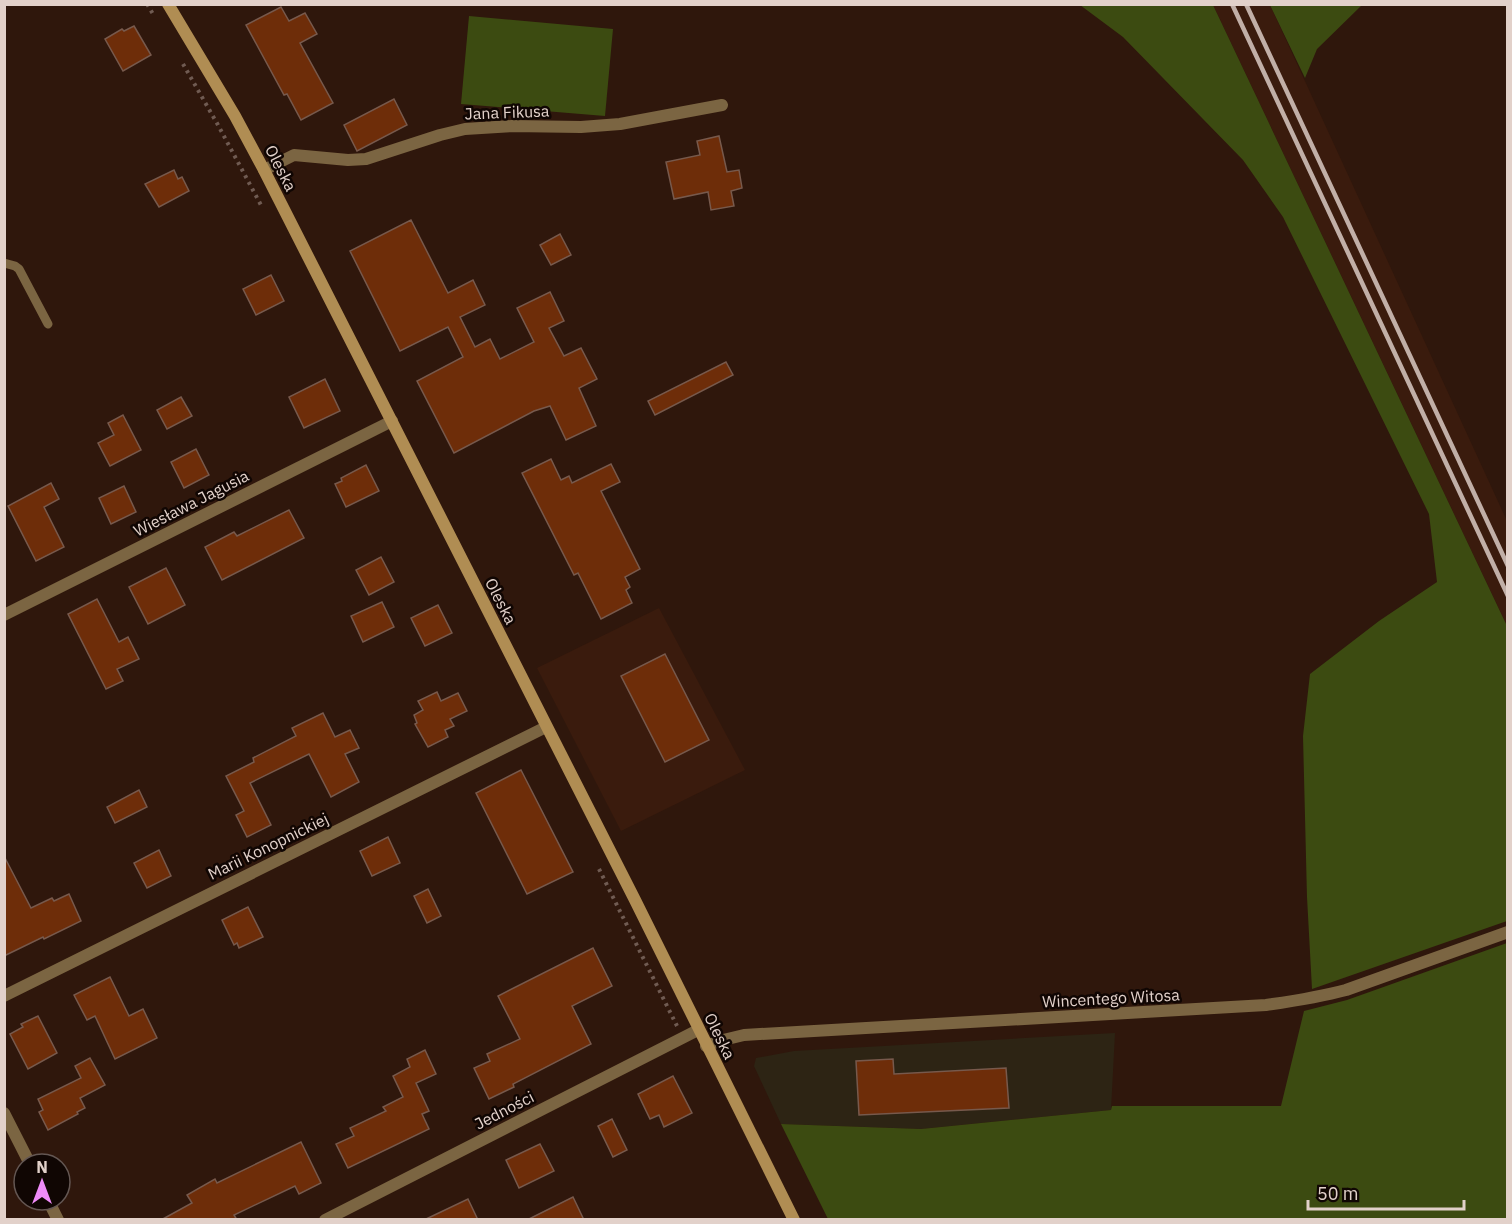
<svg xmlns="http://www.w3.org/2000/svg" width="1512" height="1224" viewBox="0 0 1512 1224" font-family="'IBM Plex Sans',sans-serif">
<rect width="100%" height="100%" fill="#2f170c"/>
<!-- built -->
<g fill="#3a1b0d">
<polygon points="1213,5 1270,5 1507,521 1507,626"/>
<polygon points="659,608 745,770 621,831 537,668"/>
</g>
<!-- industrial -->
<polygon fill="#2d2414" points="1115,1033 1111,1110 921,1129 781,1124 754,1066 756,1058 794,1051"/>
<!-- green -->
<g fill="#3c4b11">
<polygon points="1080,5 1213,5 1507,626 1507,921 1312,989 1307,897 1303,736 1310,674 1379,621 1437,582 1429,514 1283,217 1243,160 1123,37"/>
<polygon points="1270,5 1362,5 1317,49 1305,78"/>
<polygon points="469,16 613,29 605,116 461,104"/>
<polygon points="1507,943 1507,1219 828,1219 781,1124 921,1129 1111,1110 1112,1106 1281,1106 1304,1011 1347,1000"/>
</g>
<!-- building -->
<g fill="#6e2d09" stroke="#77594c" stroke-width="1.5">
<polygon points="281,7 289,21 305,13 317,34 300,43 333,103 301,120 287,94 284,95 246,25"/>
<polygon points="134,26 151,55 123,71 105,39 122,29 124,31"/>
<polygon points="394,99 407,125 357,151 344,125"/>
<polygon points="719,136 727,172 739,170 742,188 731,191 734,206 711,210 708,192 674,199 666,162 700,155 697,141"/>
<polygon points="174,170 178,179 182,177 189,191 159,207 145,184"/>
<polygon points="411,220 448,293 473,280 485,305 460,317 475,347 490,339 500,359 534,342 517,308 550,292 564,321 549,328 564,356 581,348 597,379 579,388 596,426 566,440 550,406 534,411 454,453 417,381 463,357 448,327 400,351 350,251"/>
<polygon points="560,234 571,255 551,265 540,245"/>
<polygon points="271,275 284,301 256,315 243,289"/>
<polygon points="726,362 733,375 655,415 648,401"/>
<polygon points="325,379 340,411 304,428 289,397"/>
<polygon points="181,397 192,416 167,429 157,410"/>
<polygon points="123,415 141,450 110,466 98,443 114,435 108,423"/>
<polygon points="196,449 209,475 184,488 171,462"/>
<polygon points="551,459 561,480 569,476 572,483 611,464 620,482 601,491 640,569 625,577 630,587 626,590 632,603 601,619 578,573 574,575 522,473"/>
<polygon points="366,465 379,491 346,507 335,484 342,481 341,478"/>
<polygon points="51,483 59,499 44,507 64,547 36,561 8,506"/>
<polygon points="124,486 136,512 111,524 99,498"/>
<polygon points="289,510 304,538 222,580 205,547 234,532 237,536"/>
<polygon points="381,557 394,582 369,595 356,570"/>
<polygon points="166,568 185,605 148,624 129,587"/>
<polygon points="97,599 119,642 128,637 139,659 117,669 123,681 106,689 68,614"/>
<polygon points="382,602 394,627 363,642 351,616"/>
<polygon points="438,605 452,633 425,646 411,618"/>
<polygon points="665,654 709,740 665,762 621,676"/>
<polygon points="437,692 441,701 458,693 467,711 450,719 454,726 445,730 448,737 428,747 415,724 417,723 414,715 423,710 418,701"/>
<polygon points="323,713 335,737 350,730 359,748 345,754 359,782 331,797 309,754 250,783 271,825 247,837 236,815 244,811 226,776 254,762 253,758 296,736 292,728"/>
<polygon points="521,770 573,872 527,894 476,793"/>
<polygon points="139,790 147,807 115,823 107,807"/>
<polygon points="388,837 400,863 372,876 360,851"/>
<polygon points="159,850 171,876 147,888 134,863"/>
<polygon points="4,856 31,908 52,898 54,901 69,894 81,921 44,939 43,937 4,956"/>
<polygon points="428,889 441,916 427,923 414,896"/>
<polygon points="248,907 263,937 239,948 237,943 234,945 222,920"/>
<polygon points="593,948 612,986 572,1006 591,1044 513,1084 514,1087 489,1099 474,1068 490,1061 487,1054 520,1039 498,996"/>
<polygon points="110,977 129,1016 143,1009 157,1038 115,1059 95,1016 87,1020 74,995"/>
<polygon points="38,1016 57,1053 28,1069 10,1034 23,1027 21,1024"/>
<polygon points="425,1050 436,1074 416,1083 429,1111 422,1114 429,1129 348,1168 336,1144 354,1136 350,1128 386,1111 383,1107 403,1097 393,1076 410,1067 407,1059"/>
<polygon points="90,1058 105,1085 80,1098 85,1108 77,1112 78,1114 48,1130 39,1112 43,1110 38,1099 81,1078 75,1066"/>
<polygon points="893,1059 894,1074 1006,1068 1009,1108 859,1115 856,1061"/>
<polygon points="673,1076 692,1113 664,1127 659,1115 650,1119 638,1094"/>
<polygon points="612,1119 627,1150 613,1157 598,1126"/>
<polygon points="301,1142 321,1183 299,1194 295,1186 234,1215 237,1220 161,1220 192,1203 187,1195 215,1179 217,1183"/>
<polygon points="540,1144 554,1171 519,1188 506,1160"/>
<polygon points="573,1197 584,1220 527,1220"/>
<polygon points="468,1199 478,1220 424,1220"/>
</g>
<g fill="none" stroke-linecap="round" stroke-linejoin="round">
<!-- path -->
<g stroke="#705b52" stroke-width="4" stroke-dasharray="3 4.5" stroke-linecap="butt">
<polyline points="147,4 153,14"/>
<polyline points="183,64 218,125 262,207"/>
<polyline points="599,869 677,1026"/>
</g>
<!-- lane -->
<polyline stroke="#7b6542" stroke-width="9" points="4,263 15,266 19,269 48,324"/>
<!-- street -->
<g stroke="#7b6542" stroke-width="12">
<polyline points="264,170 294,155 348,160 366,159 440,135 465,129 512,126 581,127 620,124 722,105"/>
<polyline points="4,615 392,421"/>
<polyline points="4,996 546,727"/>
<path d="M706 1046 719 1041 744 1035 1266 1005C1294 1001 1320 997 1346 990L1508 932"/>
<polyline points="4,1113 30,1164"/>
<polyline points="48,1200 58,1220"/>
<polyline points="325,1220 698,1030"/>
</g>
<!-- secondary -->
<polyline stroke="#b08d53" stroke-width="12" points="168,4 235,116 264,170 635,900 794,1220"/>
<!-- rail -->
<g stroke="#c1afa7" stroke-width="4.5">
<polyline points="1232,4 1508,596"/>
<polyline points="1246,4 1508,566"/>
</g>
</g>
<g text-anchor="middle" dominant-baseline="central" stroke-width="5" stroke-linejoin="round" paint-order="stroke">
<!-- street labels -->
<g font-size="16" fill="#e2d1ca" stroke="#100603">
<text transform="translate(507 112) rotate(-2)">Jana Fikusa</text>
<text transform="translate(281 168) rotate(63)">Oleska</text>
<text transform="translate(191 503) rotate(-27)">Wiesława Jagusia</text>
<text transform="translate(501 601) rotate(63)">Oleska</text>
<text transform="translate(268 846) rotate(-26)">Marii Konopnickiej</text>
<text transform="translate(1111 998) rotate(-3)">Wincentego Witosa</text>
<text transform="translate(720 1036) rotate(64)">Oleska</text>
<text transform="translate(504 1110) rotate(-27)">Jedności</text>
</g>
</g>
<!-- border -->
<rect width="1512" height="1224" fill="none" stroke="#e2d1ca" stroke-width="12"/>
<!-- north arrow -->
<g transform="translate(42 1182)"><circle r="28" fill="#100603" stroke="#645753" stroke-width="1.5"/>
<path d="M0-4.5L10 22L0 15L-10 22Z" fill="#ee8bf8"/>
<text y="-9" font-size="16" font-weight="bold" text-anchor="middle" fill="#e2d1ca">N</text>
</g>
<!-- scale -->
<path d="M1308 1200v9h156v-9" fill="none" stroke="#e2d1ca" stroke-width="3"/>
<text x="1317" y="1200" font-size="18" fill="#e2d1ca" stroke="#100603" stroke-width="4.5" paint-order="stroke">50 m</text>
</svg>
